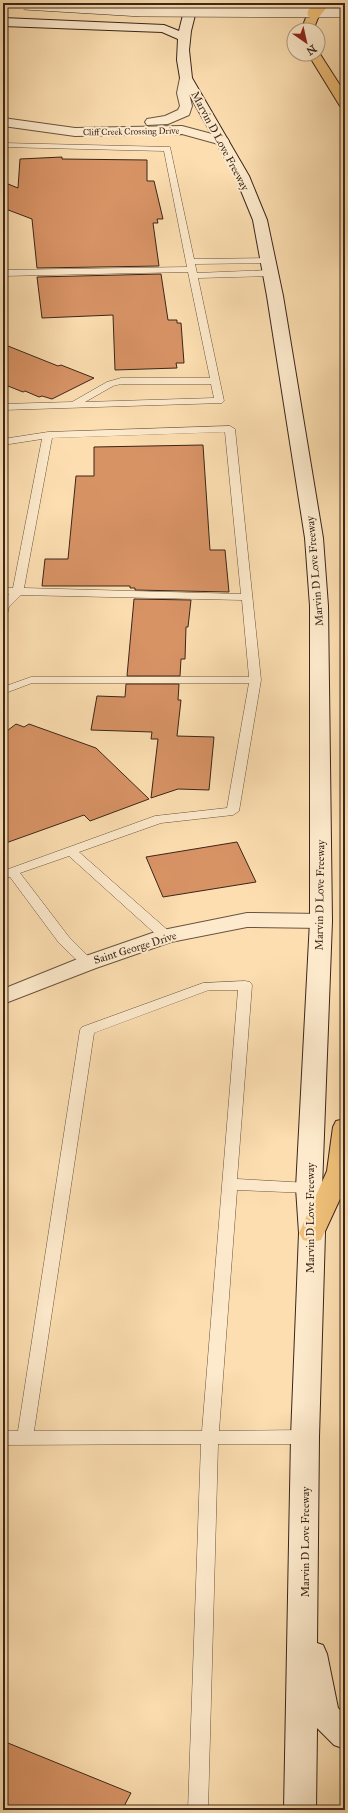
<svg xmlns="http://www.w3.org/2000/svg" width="348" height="1813" viewBox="0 0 348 1813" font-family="'IM FELL Great Primer',serif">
<rect width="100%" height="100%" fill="#fcdeb0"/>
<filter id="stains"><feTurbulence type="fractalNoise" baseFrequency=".005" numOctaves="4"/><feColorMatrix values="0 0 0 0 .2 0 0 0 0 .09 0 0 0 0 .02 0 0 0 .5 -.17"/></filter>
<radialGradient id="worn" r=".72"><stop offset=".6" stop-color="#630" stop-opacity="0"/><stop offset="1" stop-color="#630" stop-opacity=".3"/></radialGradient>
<!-- building -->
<g fill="#d89365" stroke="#3a261a">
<polygon points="62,157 62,159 147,160 147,181 154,181 163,219 157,219 158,223 153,223 159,266 37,268 32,219 3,208 3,182 18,188 20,159"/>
<polygon points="161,274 168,320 177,320 177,323 181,323 184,363 176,363 177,368 115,370 113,315 42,318 37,277"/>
<polygon points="3,344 58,366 61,365 94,378 52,399 42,396 39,397 25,391 23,392 3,384"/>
<polygon points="203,445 210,550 225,550 229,592 135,590 135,588 130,588 130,586 42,586 45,559 68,559 76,476 94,476 94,447"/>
<polygon points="134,599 191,600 188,627 186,627 185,659 181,659 180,676 127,676"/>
<polygon points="126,684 179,684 178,700 181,700 177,736 214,737 209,790 178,789 151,798 158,739 151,739 152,732 91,730 97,696 125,697"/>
<polygon points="16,724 24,727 29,724 96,748 149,799 90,821 84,815 3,844 3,734"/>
<polygon points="237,842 256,882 163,897 146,857"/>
<polygon points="3,1741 131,1793 122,1810 3,1810"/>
</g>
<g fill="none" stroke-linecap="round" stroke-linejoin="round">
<!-- service casing -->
<g stroke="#6a5440" stroke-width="1">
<g id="service">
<path d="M3 143 170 147 194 259 271 258V262L268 263 195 264 197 273 270 270 274 273 270 276 198 278 224 401 222 403 3 410V404L72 402 107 382 121 378H210L188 272 3 276V270L187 267 164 151 3 147ZM121 384H211L214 398 85 402 113 386Z"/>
<path d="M230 426 235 429 261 680 239 811 233 815 161 823 79 852 171 933 173 936 171 939H161L69 856 20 873 69 937 95 963 93 966H83L59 943 10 877 3 879V871L155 816 227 808 249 683H32L3 694V687L31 677H249L242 600 21 595 9 607 7 615 3 616V601L9 594H3V588H13L42 439 3 445V439L48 432ZM225 432 241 594 24 588 52 438Z"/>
<path d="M245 981 250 982 252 985 237 1179 309 1183 314 1184 316 1188 314 1192 309 1193 237 1190 219 1431 305 1430 311 1432 313 1437 311 1442 305 1444H218L208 1810H188L201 1444 3 1445V1431H18L80 1030 82 1027 203 983ZM209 990H238L202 1431H34L94 1033Z"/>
</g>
</g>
<!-- tertiary casing -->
<g stroke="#6a5440" stroke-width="2">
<g id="tertiary">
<polygon points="186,74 192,78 189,93 192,106 189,115 168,124 147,125 145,122 147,119 165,116 178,110 180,106 177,93 180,78"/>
<polygon points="3,118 75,128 182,126 227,138 229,141 227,144 222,145 182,134 75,136 3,126"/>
<polygon points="247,913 321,914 329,916 332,921 329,926 321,928 247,927 171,942 96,968 3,1004 3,989 80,958 158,931"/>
</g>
</g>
<!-- secondary casing -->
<g stroke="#3a261a" stroke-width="2">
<polygon id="secondary" points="186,3 198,3 191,31 189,50 192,78 249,176 267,220 283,296 323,538 328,606 332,921 322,1188 325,1233 319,1437 317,1643 323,1645 327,1654 338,1708 345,1715 345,1749 334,1745 317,1728 316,1810 284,1810 291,1437 299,1233 296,1188 310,921 310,606 305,538 267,296 253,220 235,176 180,78 177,60 178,39 162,32 3,26 3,18 164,25 179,31"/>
</g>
<!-- motorway casing -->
<g stroke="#3a261a" stroke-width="2">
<g id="motorway">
<polygon points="314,9 320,13 313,30 301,30 308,13"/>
<polygon points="318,51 345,93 345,107 340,106 308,54 318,54"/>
<polygon points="345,1119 345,1188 321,1240 312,1242 303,1240 299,1233 327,1171 333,1127 336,1121"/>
</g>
</g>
<!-- service -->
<use href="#service" fill="#fdeacc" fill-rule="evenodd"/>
<!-- tertiary -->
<use href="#tertiary" fill="#fdeacc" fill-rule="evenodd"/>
<!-- secondary -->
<use href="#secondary" fill="#fdeacc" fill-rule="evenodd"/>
<!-- motorway -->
<use href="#motorway" fill="#eebf78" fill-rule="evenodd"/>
<!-- secondary-bridge casing -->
<g stroke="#3a261a" stroke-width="14" stroke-linecap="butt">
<polyline id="secondary-bridge" points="24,3 141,10 345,11"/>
</g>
<!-- motorway-bridge casing -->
<g stroke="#3a261a" stroke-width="14" stroke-linecap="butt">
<polyline id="motorway-bridge" points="314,13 322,3"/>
</g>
<!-- secondary-bridge -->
<use href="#secondary-bridge" stroke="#fdeacc" stroke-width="13"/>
<!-- motorway-bridge -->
<use href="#motorway-bridge" stroke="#eebf78" stroke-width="13"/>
</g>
<g text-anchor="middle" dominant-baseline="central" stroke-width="4" stroke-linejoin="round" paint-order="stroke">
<!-- far-street labels -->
<g font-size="9" fill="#3a261a" stroke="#fdeacc">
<text transform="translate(131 131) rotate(-1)">Cliff Creek Crossing Drive</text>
</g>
<!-- street labels -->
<g font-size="11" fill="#3a261a" stroke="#fdeacc">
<text transform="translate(220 141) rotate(62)">Marvin D Love Freeway</text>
<text transform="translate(315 571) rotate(-95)">Marvin D Love Freeway</text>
<text transform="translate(320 895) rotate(-89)">Marvin D Love Freeway</text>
<text transform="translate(135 948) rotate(-17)">Saint George Drive</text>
<text transform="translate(310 1218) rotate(-90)">Marvin D Love Freeway</text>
<text transform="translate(305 1542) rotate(-90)">Marvin D Love Freeway</text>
</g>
</g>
<!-- margin -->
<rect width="348" height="1813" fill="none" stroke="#fcdeb0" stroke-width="16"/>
<rect x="4" y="4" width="340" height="1805" fill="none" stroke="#3a261a" stroke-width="2"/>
<rect x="8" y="8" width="332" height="1797" fill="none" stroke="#3a261a"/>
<!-- north arrow -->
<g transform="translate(306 42) rotate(146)"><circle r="19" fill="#fdeacc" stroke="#af9c85"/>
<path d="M0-3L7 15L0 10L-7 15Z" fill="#8f2418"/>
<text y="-6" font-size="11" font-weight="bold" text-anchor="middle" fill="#3a261a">N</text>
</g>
<rect width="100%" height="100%" filter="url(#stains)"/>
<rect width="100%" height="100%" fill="url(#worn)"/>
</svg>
